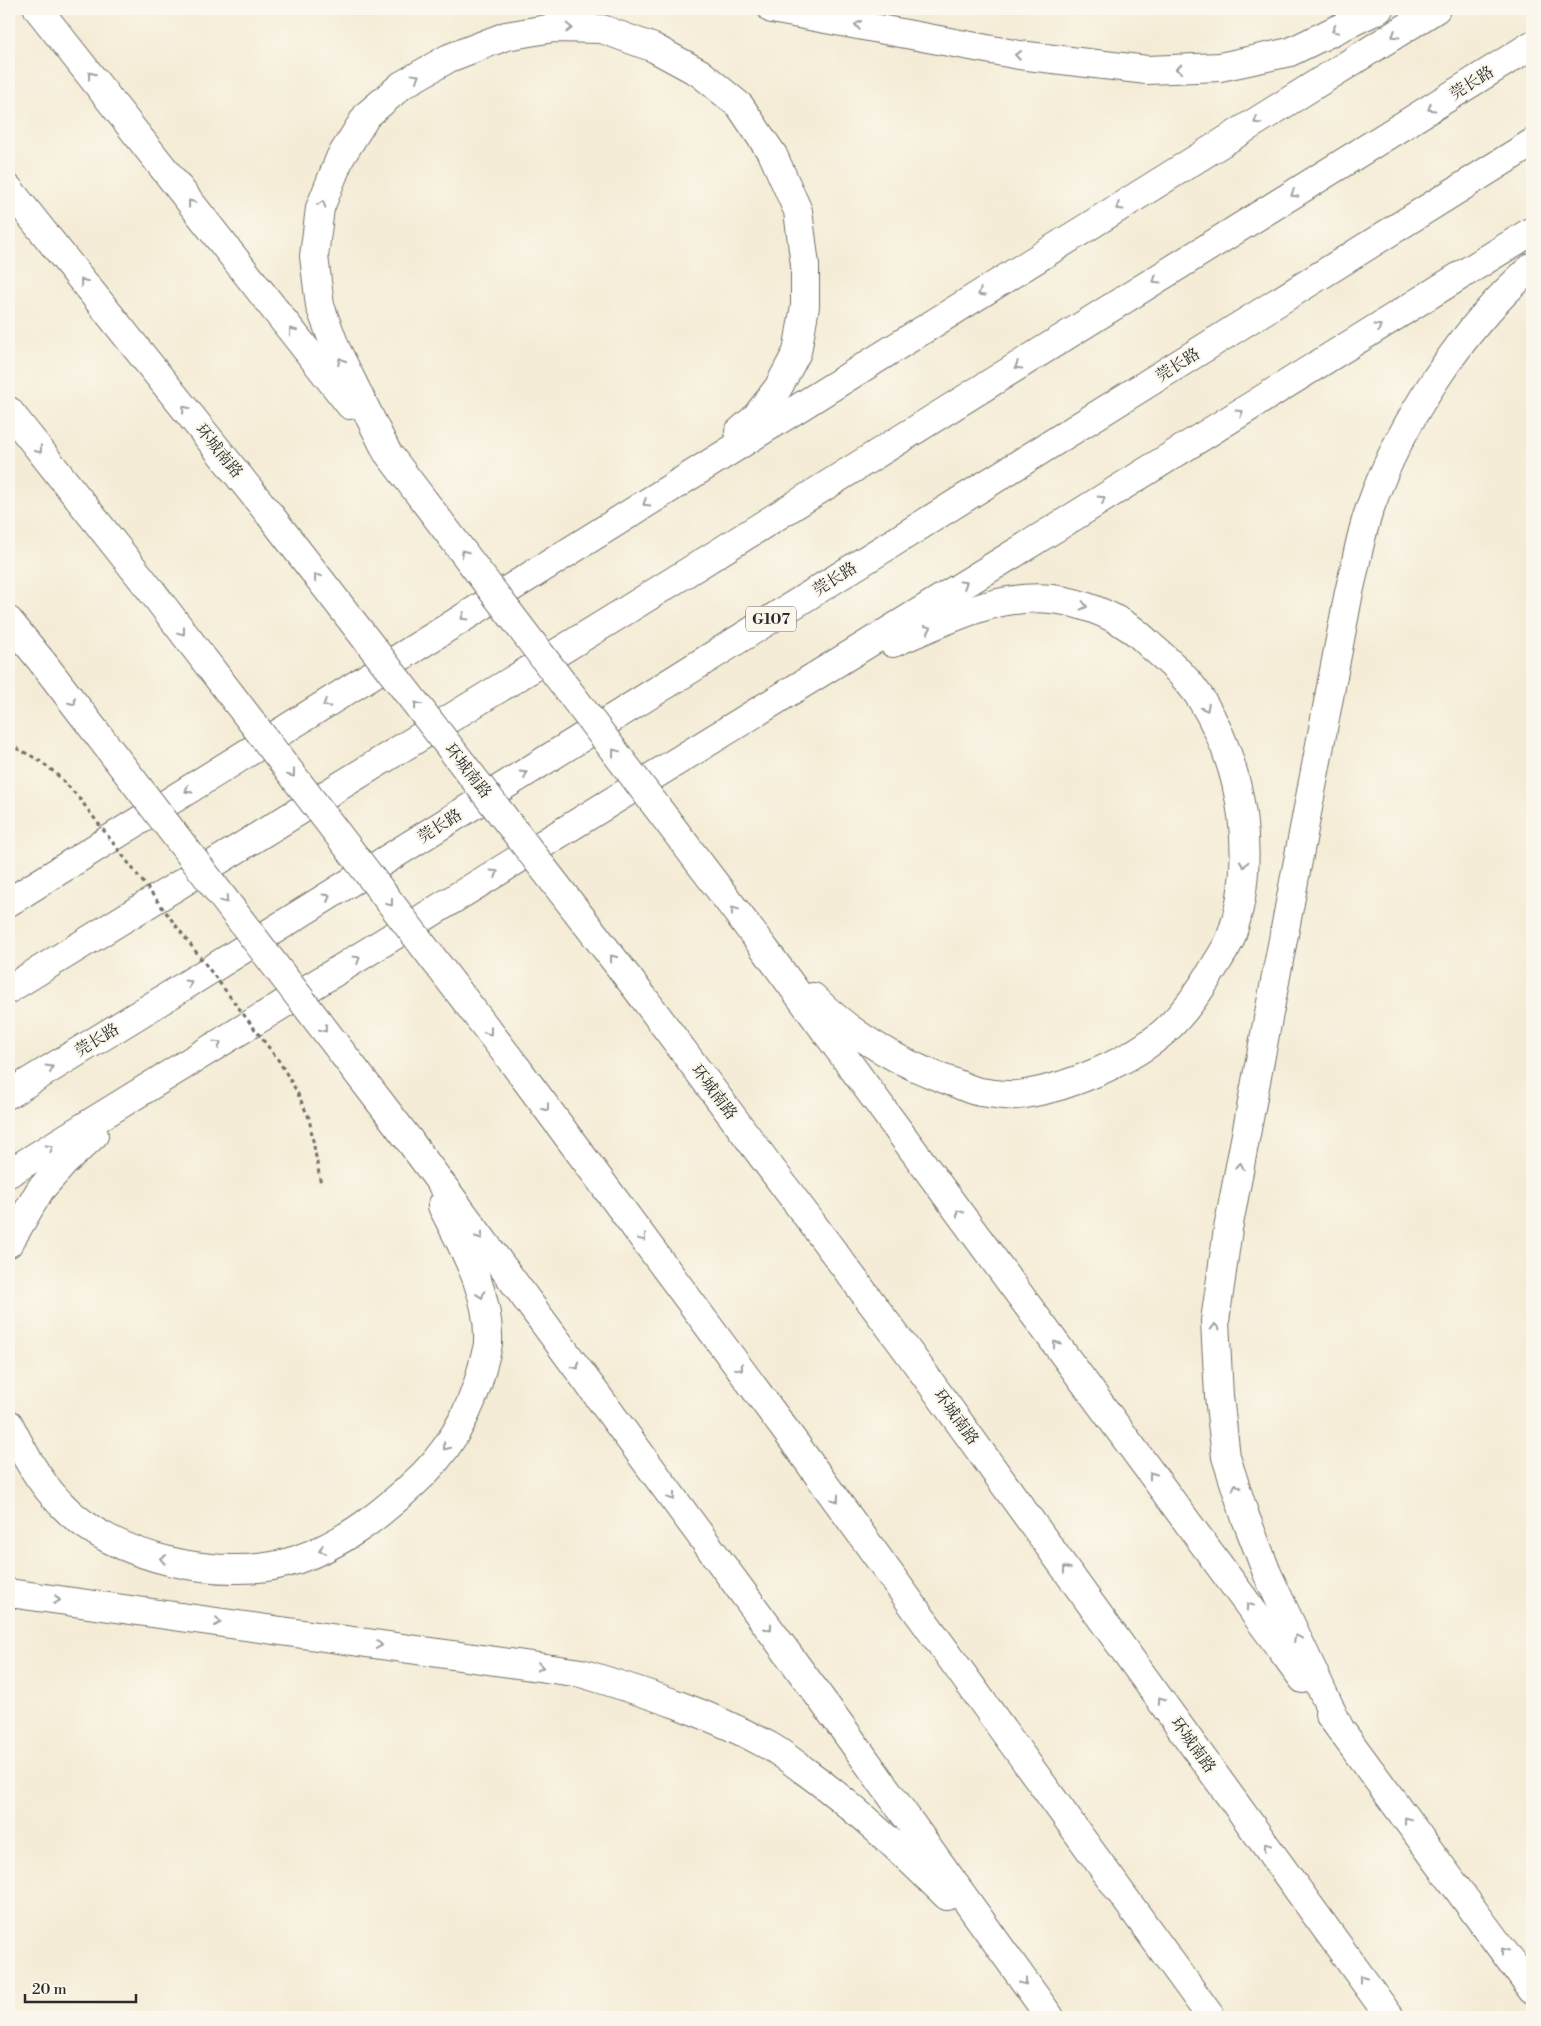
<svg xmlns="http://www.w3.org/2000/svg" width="1541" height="2026" viewBox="0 0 1541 2026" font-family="'Libre Bodoni','Noto Serif SC',serif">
<rect width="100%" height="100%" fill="#fbf7ec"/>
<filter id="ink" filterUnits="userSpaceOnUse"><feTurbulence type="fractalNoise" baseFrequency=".02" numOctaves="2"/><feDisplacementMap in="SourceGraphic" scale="10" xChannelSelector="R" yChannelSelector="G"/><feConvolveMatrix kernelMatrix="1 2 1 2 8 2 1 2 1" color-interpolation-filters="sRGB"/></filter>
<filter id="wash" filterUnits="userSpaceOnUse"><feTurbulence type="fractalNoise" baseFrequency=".0096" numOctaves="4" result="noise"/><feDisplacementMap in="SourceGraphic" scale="20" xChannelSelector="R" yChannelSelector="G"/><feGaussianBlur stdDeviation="1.12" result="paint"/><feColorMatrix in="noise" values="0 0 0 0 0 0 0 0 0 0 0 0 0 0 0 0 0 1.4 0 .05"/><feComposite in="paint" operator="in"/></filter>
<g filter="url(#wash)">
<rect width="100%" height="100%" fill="#f4ecd6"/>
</g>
<g filter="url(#ink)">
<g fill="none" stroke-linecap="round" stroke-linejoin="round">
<!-- primary casing -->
<g stroke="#716f67" stroke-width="30">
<g id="primary">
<polyline points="38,9 350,405"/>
<polyline points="772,9 1019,55 1147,70 1220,67 1290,52 1379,9"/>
<polyline points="387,452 336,349 320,306 314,256 320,208 340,158 367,115 402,85 449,58 506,36 553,28 602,29 654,48 700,73 740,106 773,155 798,211 805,265 805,306 797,352 778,388 755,418 739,432"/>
<polyline points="9,621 43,663"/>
<polyline points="9,902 1436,9"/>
<polyline points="764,948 1303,1679"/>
<path d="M813 997C852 1036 903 1065 955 1083 963 1086 972 1091 981 1092 994 1094 1012 1097 1025 1094 1070 1087 1132 1061 1166 1030 1186 1011 1202 988 1216 964 1221 956 1226 948 1230 940 1258 861 1244 769 1201 699 1188 679 1169 661 1151 646 1145 640 1138 633 1130 628 1108 613 1079 602 1052 599 996 593 944 622 893 643"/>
<polyline points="409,1140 844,1730 1050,2017"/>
<polyline points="9,1173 1062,524 1532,231"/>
<polyline points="9,1243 40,1190 65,1162 94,1135"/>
<path d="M9 1424C23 1452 38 1481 61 1504 112 1559 226 1584 296 1560 341 1545 376 1518 410 1487 448 1454 471 1414 483 1365 484 1358 488 1349 488 1342 490 1293 463 1248 442 1206"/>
<path d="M9 1593 581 1673C647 1693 710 1713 771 1747 783 1754 794 1763 805 1771 856 1808 902 1852 947 1896"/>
<polyline points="1329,1714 1532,1990"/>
<path d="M1340 1729 1267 1573 1245 1516 1226 1457 1219 1396 1215 1321 1228 1229 1349 592C1356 565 1360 535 1370 508 1401 421 1463 327 1532 267"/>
</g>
</g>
<!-- highway casing -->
<g stroke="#716f67" stroke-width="30">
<g id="highway">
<polyline points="9,189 270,515"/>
<polyline points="9,411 153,593"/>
<polyline points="9,989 622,613 1532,45"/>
<polyline points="643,997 909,1353 1390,2017"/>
<polyline points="517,1068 792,1439 1211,2017"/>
<polyline points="9,1094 154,1005 1532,143"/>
</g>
</g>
<!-- primary -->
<use href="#primary" stroke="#fff" stroke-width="28"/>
<!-- highway -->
<use href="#highway" stroke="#fff" stroke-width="28"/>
<!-- primary-bridge casing -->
<g stroke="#716f67" stroke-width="30" stroke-linecap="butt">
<g id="primary-bridge">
<polyline points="387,452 764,948"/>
<polyline points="43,663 409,1140"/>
</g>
</g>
<!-- highway-bridge casing -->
<g stroke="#716f67" stroke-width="30" stroke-linecap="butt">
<g id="highway-bridge">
<polyline points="270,515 643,997"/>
<polyline points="153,593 517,1068"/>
</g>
</g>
<!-- path-bridge -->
<path stroke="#716f67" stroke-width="3" stroke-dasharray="4 4" stroke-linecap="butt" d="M9 745C43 760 54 770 79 798L279 1061 296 1090 309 1118 321 1185"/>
<!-- primary-bridge -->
<use href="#primary-bridge" stroke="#fff" stroke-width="28"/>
<!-- highway-bridge -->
<use href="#highway-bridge" stroke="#fff" stroke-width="28"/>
</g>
<!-- one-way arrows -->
<defs><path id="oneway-chevron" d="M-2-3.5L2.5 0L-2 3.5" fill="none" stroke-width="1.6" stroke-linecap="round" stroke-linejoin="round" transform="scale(1.25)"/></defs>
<g stroke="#a0a0a0">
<use href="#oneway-chevron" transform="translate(858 25) rotate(-170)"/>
<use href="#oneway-chevron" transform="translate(569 28) rotate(1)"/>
<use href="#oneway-chevron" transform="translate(1335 30) rotate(154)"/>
<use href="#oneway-chevron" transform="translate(1395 35) rotate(148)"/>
<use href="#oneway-chevron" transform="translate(1018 55) rotate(-171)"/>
<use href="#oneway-chevron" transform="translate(1179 69) rotate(178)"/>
<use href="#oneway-chevron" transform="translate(91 75) rotate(-128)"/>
<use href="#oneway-chevron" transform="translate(416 77) rotate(-29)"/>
<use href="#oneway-chevron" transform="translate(1431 108) rotate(148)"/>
<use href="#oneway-chevron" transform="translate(1257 121) rotate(148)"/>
<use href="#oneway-chevron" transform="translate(1294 194) rotate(148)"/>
<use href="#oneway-chevron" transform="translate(191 203) rotate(-128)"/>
<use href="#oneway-chevron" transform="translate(322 204) rotate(-72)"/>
<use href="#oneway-chevron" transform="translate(1119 207) rotate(148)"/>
<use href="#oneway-chevron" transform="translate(1156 280) rotate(148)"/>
<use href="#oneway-chevron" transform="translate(83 282) rotate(-129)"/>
<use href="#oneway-chevron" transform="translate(981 293) rotate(148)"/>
<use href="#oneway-chevron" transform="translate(1378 327) rotate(-32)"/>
<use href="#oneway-chevron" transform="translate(292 331) rotate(-128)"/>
<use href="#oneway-chevron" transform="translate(341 361) rotate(-117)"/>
<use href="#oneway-chevron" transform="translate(1018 366) rotate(148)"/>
<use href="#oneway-chevron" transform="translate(185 409) rotate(-129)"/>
<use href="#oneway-chevron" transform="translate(1240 413) rotate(-32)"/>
<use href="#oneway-chevron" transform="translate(39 450) rotate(52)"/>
<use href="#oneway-chevron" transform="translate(1102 499) rotate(-32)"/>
<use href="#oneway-chevron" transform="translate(646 503) rotate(148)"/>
<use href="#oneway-chevron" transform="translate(464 553) rotate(-127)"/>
<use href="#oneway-chevron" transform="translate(317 577) rotate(-128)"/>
<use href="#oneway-chevron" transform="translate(964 584) rotate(-32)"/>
<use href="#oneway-chevron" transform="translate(1084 606) rotate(14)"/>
<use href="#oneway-chevron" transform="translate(464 617) rotate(148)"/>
<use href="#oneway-chevron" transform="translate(928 629) rotate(-22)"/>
<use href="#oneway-chevron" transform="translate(182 632) rotate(53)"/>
<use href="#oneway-chevron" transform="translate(73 702) rotate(52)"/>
<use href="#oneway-chevron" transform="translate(326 704) rotate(148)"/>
<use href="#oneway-chevron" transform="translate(417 705) rotate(-128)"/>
<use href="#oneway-chevron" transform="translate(1206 708) rotate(63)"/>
<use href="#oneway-chevron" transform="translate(615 752) rotate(-127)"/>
<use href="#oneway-chevron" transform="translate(292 774) rotate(53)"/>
<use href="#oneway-chevron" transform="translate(524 774) rotate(-32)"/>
<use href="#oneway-chevron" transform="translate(188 790) rotate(148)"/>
<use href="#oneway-chevron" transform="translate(1244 864) rotate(92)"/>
<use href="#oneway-chevron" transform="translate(495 873) rotate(-32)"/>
<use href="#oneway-chevron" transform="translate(327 897) rotate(-32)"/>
<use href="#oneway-chevron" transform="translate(225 900) rotate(52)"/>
<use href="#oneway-chevron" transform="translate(390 903) rotate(53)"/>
<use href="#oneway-chevron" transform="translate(734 910) rotate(-127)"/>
<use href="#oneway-chevron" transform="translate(613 958) rotate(-128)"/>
<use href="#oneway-chevron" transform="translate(357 959) rotate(-32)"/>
<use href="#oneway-chevron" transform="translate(189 983) rotate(-32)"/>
<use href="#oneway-chevron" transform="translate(324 1029) rotate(52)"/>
<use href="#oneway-chevron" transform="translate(489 1032) rotate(53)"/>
<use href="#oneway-chevron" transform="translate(218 1044) rotate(-32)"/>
<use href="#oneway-chevron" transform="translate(50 1068) rotate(-31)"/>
<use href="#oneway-chevron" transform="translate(546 1108) rotate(53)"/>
<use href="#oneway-chevron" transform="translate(50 1148) rotate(-32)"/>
<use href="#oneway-chevron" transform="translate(1240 1166) rotate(-79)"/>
<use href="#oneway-chevron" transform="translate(959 1213) rotate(-126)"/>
<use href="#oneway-chevron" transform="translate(480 1236) rotate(54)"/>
<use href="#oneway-chevron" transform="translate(643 1238) rotate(53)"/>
<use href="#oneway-chevron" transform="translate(481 1295) rotate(71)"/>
<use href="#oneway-chevron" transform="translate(1215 1327) rotate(-91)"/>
<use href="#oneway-chevron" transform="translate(1056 1344) rotate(-126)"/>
<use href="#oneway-chevron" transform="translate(576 1366) rotate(54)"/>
<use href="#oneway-chevron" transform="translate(740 1368) rotate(53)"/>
<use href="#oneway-chevron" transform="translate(446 1447) rotate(129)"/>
<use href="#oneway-chevron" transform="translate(1152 1475) rotate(-126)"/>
<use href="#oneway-chevron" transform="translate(1236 1487) rotate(-107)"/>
<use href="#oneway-chevron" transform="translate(672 1497) rotate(54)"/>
<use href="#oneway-chevron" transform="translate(836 1499) rotate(54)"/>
<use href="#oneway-chevron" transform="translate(322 1550) rotate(158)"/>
<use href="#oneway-chevron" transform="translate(163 1559) rotate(-169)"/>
<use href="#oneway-chevron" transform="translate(1066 1569) rotate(-126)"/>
<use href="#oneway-chevron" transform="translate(57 1600) rotate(8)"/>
<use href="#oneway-chevron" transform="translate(1249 1606) rotate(-126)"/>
<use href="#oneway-chevron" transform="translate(218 1622) rotate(8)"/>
<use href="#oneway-chevron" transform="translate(769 1628) rotate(54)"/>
<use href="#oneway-chevron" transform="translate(1297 1638) rotate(-115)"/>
<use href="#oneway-chevron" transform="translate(379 1645) rotate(8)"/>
<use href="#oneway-chevron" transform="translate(540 1667) rotate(8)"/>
<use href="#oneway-chevron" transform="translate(1161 1700) rotate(-126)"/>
<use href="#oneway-chevron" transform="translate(1407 1820) rotate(-127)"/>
<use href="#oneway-chevron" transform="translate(1267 1846) rotate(-126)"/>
<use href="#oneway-chevron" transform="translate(1504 1951) rotate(-126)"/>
<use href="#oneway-chevron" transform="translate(1362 1978) rotate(-126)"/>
<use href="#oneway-chevron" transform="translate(1024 1982) rotate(54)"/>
</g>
</g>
<g text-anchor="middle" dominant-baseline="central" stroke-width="4.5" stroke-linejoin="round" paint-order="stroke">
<!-- shield labels -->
<rect fill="#fbf7ec" stroke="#696865" stroke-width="1" x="746" y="606.5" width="50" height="25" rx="4"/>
<g font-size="15" font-weight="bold" fill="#2b2b2b">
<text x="771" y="619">G107</text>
</g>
<!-- street labels -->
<g font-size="16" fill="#2b2b2b" stroke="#fbf7ec">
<text transform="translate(1472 83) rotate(-32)">莞长路</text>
<text transform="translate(1178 365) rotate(-32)">莞长路</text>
<text transform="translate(219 451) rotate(51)">环城南路</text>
<text transform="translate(835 579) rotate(-32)">莞长路</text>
<text transform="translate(468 771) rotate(52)">环城南路</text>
<text transform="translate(440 826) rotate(-32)">莞长路</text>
<text transform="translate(97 1040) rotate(-31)">莞长路</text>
<text transform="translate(714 1092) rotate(53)">环城南路</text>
<text transform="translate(956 1417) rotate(54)">环城南路</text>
<text transform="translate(1193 1745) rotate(54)">环城南路</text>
</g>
</g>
<!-- margin -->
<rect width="1541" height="2026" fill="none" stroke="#fbf7ec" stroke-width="30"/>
<!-- scale -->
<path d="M25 1994v8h111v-8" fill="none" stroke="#2b2b2b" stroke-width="2.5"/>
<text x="32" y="1994" font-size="15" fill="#2b2b2b" stroke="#fbf7ec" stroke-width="4" paint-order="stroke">20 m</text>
</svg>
